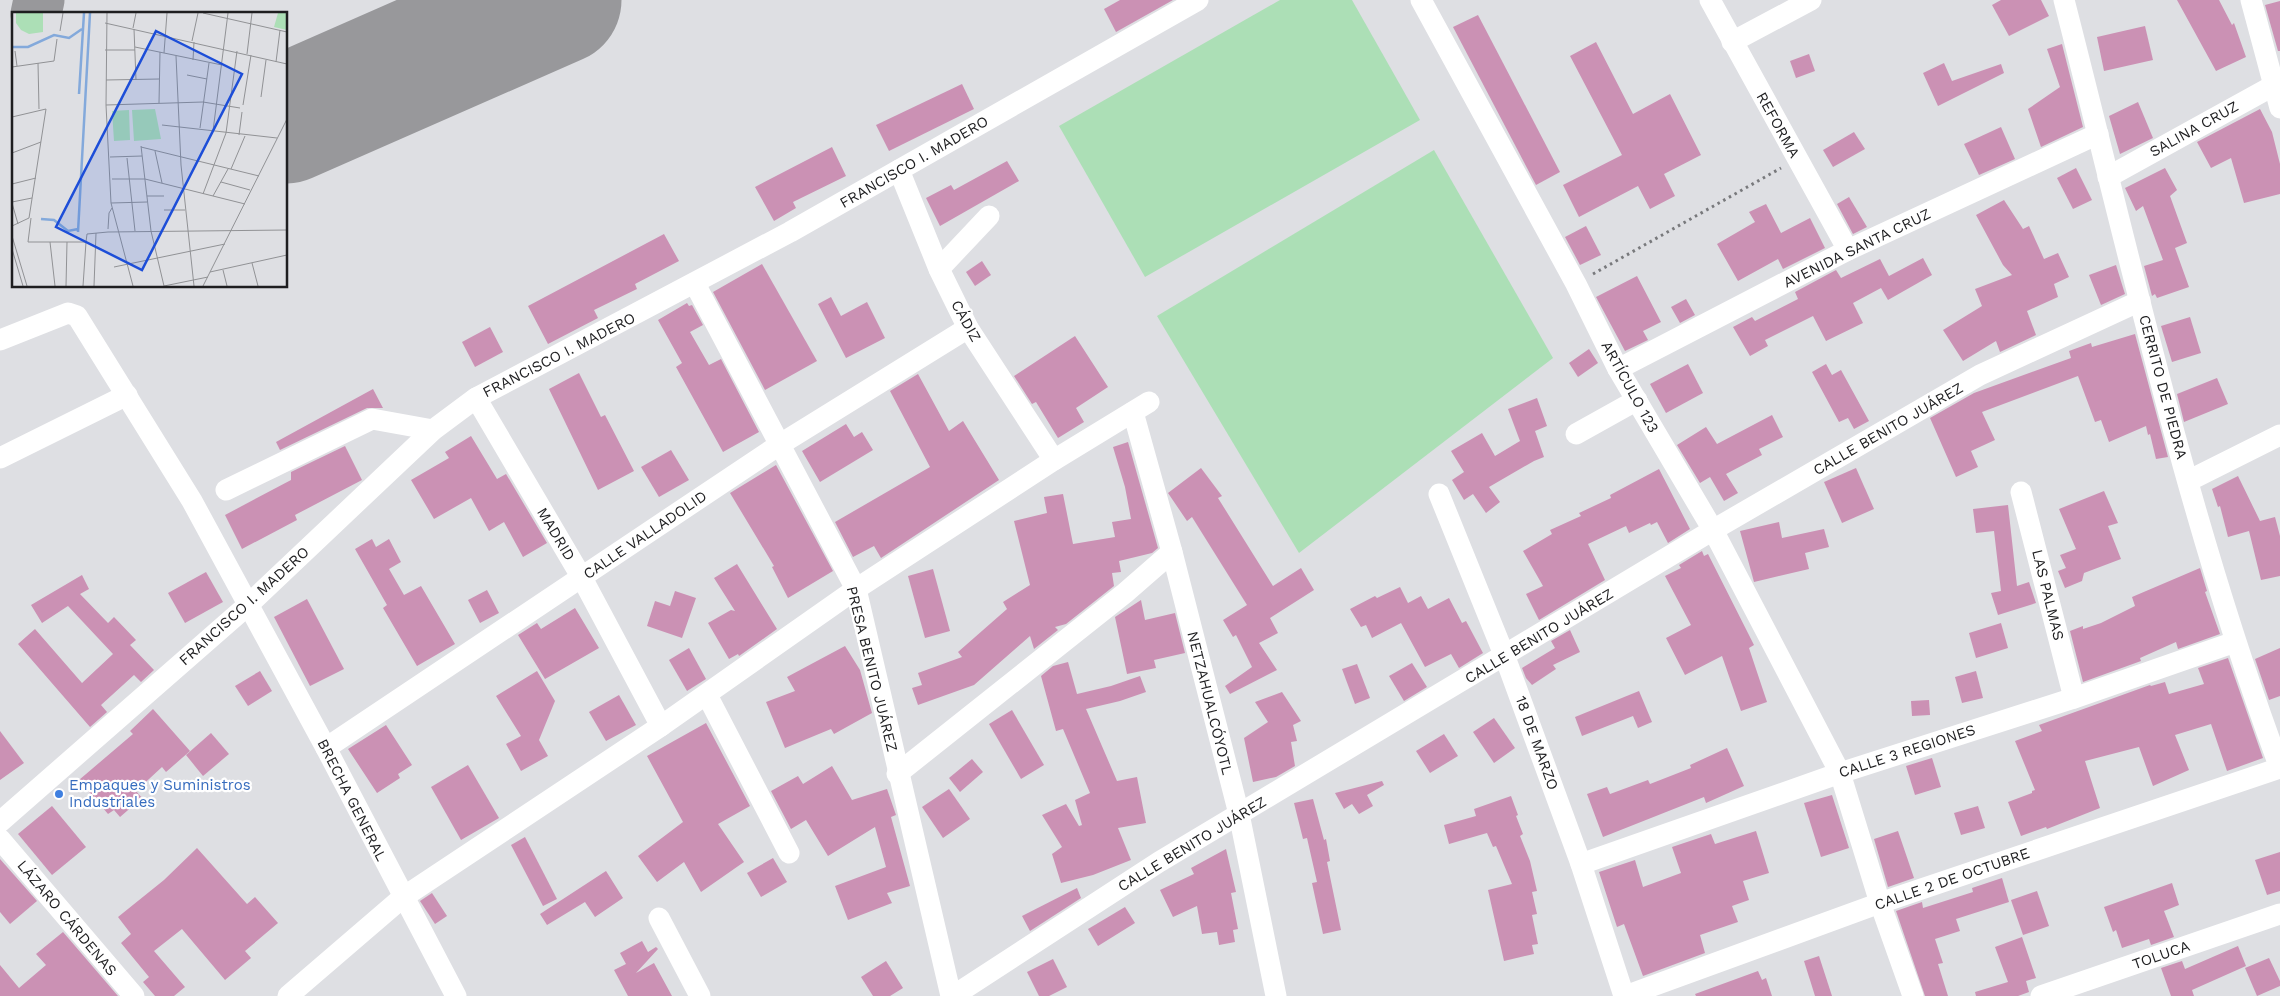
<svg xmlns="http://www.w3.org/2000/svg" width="2280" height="996" viewBox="0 0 2280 996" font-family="'Work Sans',sans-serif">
<rect width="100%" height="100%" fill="#dedfe3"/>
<!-- green -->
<g fill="#acdfb6">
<polygon points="1280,0 1352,0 1420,120 1145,277 1059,126"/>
<polygon points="1434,150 1553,358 1299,553 1157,316"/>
</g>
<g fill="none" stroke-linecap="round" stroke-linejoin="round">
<!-- taxiway -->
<polyline stroke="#98989b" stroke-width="51" points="36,14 39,0"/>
<!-- runway -->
<polyline stroke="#98989b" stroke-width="129" points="286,119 557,0"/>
</g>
<!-- building -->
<g fill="#cb91b4">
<polygon points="1120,0 1173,0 1116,32 1104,9"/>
<polygon points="2001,0 2041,0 2049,16 2009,36 1992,5"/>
<polygon points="2177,0 2219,0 2232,25 2234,23 2246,57 2216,71"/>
<polygon points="2280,1 2280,51 2278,51 2265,5"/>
<polygon points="1478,15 1560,172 1536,185 1453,27"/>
<polygon points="2145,26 2153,60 2104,71 2097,37"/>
<polygon points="1596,42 1633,114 1670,94 1701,155 1664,174 1675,196 1650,209 1638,186 1579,217 1563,185 1622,155 1570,56"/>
<polygon points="2062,44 2083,127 2041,147 2028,109 2060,87 2047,49"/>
<polygon points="1809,54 1815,71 1796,78 1790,61"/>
<polygon points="1944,63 1952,81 2001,64 2004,73 1938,106 1923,73"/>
<polygon points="962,84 974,109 889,151 876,125"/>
<polygon points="2138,102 2153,138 2120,154 2109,116"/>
<polygon points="2260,109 2272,132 2280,164 2280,194 2244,203 2231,158 2211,168 2197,142"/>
<polygon points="2001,127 2015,159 1979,175 1964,144"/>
<polygon points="1854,132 1865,149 1833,167 1823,150"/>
<polygon points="832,147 846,176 793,202 796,208 774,221 755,187"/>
<polygon points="1007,161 1019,181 940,226 926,198 951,185 954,190"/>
<polygon points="2076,168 2092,200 2073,209 2057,178"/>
<polygon points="2165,168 2177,190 2170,196 2187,243 2175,248 2189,287 2157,298 2155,294 2152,296 2144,266 2163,260 2143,206 2136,211 2125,188"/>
<polygon points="1849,197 1867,227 1853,234 1837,204"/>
<polygon points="2004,200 2023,229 2029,226 2044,259 2058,253 2069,277 2054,284 2058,297 2027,311 2036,335 2000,352 1996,341 1963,361 1943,330 1982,306 1975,289 2012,275 2003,265 1976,215"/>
<polygon points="1766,204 1781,233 1810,218 1825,248 1783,269 1778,259 1738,281 1717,244 1755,222 1749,212"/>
<polygon points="1586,226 1601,255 1580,265 1565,237"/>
<polygon points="664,234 679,261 635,284 637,289 594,310 598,318 548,344 528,306"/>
<polygon points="1923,258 1932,275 1888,300 1881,288 1853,303 1863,323 1826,341 1813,316 1765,340 1768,346 1750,356 1733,327 1752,317 1755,321 1798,299 1795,292 1836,270 1841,278 1880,259 1889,276"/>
<polygon points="982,261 991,275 975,286 966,272"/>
<polygon points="762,264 817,361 765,390 713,292"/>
<polygon points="2116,265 2125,294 2101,305 2089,275"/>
<polygon points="1637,276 1661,322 1643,331 1648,340 1625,351 1596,297"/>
<polygon points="831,297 841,316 867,302 885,338 846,358 818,304"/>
<polygon points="1686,299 1695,315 1680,323 1671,307"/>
<polygon points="687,303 689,306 692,305 703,325 690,332 709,365 721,359 759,432 723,452 676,367 682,363 658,320"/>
<polygon points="2190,317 2201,353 2172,362 2161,326"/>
<polygon points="490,327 503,352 475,367 462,342"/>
<polygon points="2135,334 2168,457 2156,459 2150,434 2148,435 2146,426 2109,442 2101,420 2095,422 2078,376 1982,412 1995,440 1971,451 1978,467 1956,477 1930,418 1974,393 2071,358 2069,351 2091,343 2092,347"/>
<polygon points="1075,336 1108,387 1076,408 1084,422 1058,438 1036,402 1032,404 1014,376"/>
<polygon points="1589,349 1598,363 1578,377 1569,363"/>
<polygon points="1688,364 1703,393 1666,413 1650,384"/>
<polygon points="1826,364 1832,375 1841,370 1869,421 1854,429 1848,418 1839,422 1812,372"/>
<polygon points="579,373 601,417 605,415 634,471 598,490 549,389"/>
<polygon points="918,374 949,431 963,421 999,480 881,558 874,546 853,557 835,522 930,467 890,391"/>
<polygon points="2217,378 2228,404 2184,422 2177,394"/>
<polygon points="373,389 383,408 367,408 280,450 276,442"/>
<polygon points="1537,398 1547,426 1535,431 1544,457 1534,461 1489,487 1500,502 1486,513 1473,494 1464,500 1452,480 1464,472 1451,451 1482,433 1495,456 1520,441 1508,409"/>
<polygon points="1772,415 1783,437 1759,449 1762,455 1726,474 1738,493 1724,501 1710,477 1700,483 1677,445 1706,427 1717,444"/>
<polygon points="846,424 854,437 862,432 873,450 820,482 802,451"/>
<polygon points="471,436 497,479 506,474 547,543 523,557 504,522 489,531 471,498 434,519 411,480 449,458 445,452"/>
<polygon points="1128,442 1158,548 1152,553 1119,561 1121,572 1112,573 1114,586 1066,624 1055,627 1058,630 1034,649 1030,636 974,685 918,705 912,688 922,685 918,673 962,657 958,652 1007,609 1003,602 1030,585 1014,521 1047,513 1044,497 1063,494 1073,544 1115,537 1112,522 1131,519 1125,487 1113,447"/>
<polygon points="345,446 362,480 295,515 297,520 242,549 225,515 291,480 291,472"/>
<polygon points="671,450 689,480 659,497 641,467"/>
<polygon points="776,465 833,571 788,598 772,567 774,566 730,493"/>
<polygon points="1201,468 1222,496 1218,498 1273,586 1301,568 1314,590 1270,618 1278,633 1259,643 1277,670 1230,694 1225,686 1252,667 1236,635 1233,637 1223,620 1247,605 1192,517 1187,521 1168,493"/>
<polygon points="1856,468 1874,509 1842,523 1824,482"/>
<polygon points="1659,469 1690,529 1668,543 1657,522 1651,525 1650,523 1629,533 1626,526 1588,544 1605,580 1539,620 1526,594 1543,586 1523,551 1552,534 1550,530 1581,516 1579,513 1611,498 1610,495"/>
<polygon points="2238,476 2260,521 2275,517 2280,536 2280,576 2261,580 2249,531 2228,537 2220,506 2218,507 2212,489"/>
<polygon points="2104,491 2118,523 2108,526 2121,559 2084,573 2082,581 2065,588 2058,571 2066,568 2060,555 2076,549 2059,509"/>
<polygon points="2008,505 2017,586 2029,582 2036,603 1998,615 1991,593 2001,591 1994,531 1976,533 1973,509"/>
<polygon points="1779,522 1782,538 1824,529 1829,547 1805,553 1809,569 1754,582 1740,531"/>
<polygon points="372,539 376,547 389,539 401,562 389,569 404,595 421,586 455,644 417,666 383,608 387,605 355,549"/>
<polygon points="1702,551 1704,556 1708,554 1754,645 1749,648 1767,702 1741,711 1722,656 1685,675 1666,638 1691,625 1665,576 1681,568 1679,565"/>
<polygon points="737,564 777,629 739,656 738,654 729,659 708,623 731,610 735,611 714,578"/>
<polygon points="2200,568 2207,591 2205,592 2220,634 2178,649 2176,642 2140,658 2141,661 2083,682 2070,631 2083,626 2083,629 2101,623 2135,606 2132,597"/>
<polygon points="933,569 950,631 925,638 908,576"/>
<polygon points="206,572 223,602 185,623 168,593"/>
<polygon points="82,575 89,589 80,594 108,623 114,617 136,640 130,645 154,670 141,682 134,675 101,705 107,712 90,727 18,644 35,629 82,683 113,654 68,606 42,623 31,605"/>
<polygon points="1400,587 1408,603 1421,596 1428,609 1449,598 1462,623 1466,621 1483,653 1459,668 1451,654 1425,667 1401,623 1372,638 1366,625 1361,627 1350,609 1375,596 1377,598"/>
<polygon points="487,590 499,613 480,623 468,600"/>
<polygon points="675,591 696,598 682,638 647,626 655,601 670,606"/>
<polygon points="307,599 344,669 310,686 274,617"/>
<polygon points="1141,600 1145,620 1175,613 1185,653 1154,660 1156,668 1127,674 1115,617"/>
<polygon points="575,608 599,648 545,679 518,635 537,623 541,629"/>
<polygon points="2001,623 2008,648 1976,658 1969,633"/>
<polygon points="1570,630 1580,652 1553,665 1556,669 1532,685 1526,678 1522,668 1555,648 1551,641"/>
<polygon points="845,646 860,670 872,713 834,734 831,729 785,748 766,702 795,691 787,677"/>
<polygon points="689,648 706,679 687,691 669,660"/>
<polygon points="2280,648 2280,696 2269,700 2255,659"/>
<polygon points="2228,658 2263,758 2227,771 2211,724 2175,735 2189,770 2153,786 2139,747 2085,761 2100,808 2047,829 2046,827 2021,836 2008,802 2032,793 2032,791 2035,790 2015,741 2042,731 2039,725 2150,685 2151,686 2165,682 2169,694 2204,684 2198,668"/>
<polygon points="1068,662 1077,694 1111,686 1140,676 1146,692 1120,701 1086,709 1117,781 1137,777 1146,823 1118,828 1131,860 1093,875 1061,883 1052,854 1062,847 1042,815 1066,804 1079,826 1082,825 1075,800 1090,793 1063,729 1056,731 1041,676 1053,666"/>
<polygon points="1412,663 1427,687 1404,701 1389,676"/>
<polygon points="1357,664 1370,698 1355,704 1342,669"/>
<polygon points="260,671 272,691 248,706 235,686"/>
<polygon points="537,671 555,701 539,740 548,756 521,771 506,744 521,736 496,696"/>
<polygon points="1976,671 1983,698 1962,703 1955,677"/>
<polygon points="1639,691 1652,722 1638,728 1633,716 1582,736 1575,717"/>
<polygon points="1282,692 1301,721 1293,725 1297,741 1291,742 1295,766 1276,777 1253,782 1244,738 1268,722 1255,702"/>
<polygon points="619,695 636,725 606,741 589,712"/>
<polygon points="1929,700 1930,715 1912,716 1911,701"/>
<polygon points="153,709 190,751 166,772 162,767 136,791 142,798 120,817 114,810 108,814 79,780 133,734 130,731"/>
<polygon points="1012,710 1044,765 1021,779 989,724"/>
<polygon points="1494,718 1515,748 1494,763 1473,732"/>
<polygon points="706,723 750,806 718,824 744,862 701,892 684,862 657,882 638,856 683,822 647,756"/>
<polygon points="386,725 412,765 398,774 400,778 377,793 348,749"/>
<polygon points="0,731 24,763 0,780"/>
<polygon points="211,733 229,754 203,776 186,755"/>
<polygon points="1444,734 1458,756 1430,773 1416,751"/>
<polygon points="1727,748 1744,786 1706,803 1704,797 1603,837 1587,794 1607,787 1610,794 1648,780 1650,784 1691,768 1690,765"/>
<polygon points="1932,758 1941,787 1915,795 1906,766"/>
<polygon points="972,759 983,772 960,792 949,778"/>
<polygon points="468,765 499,818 461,840 431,787"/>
<polygon points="832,766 852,800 887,789 896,815 891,817 910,886 887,893 892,903 848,920 835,886 886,867 875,827 828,856 806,820 791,829 771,791 798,776 803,784"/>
<polygon points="1382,781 1384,785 1367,795 1373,806 1359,814 1352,804 1344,809 1335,793"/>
<polygon points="949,789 970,819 943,838 922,807"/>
<polygon points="1832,795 1849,848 1821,857 1804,803"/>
<polygon points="1511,796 1518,815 1516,816 1523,834 1520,836 1530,861 1537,891 1532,892 1537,914 1532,915 1538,944 1532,945 1534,954 1504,961 1488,890 1512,884 1496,846 1493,847 1487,833 1449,844 1444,825 1476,816 1474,809"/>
<polygon points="1313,799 1324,840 1326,839 1330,861 1327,862 1341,930 1323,934 1312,883 1317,882 1307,838 1303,839 1294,803"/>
<polygon points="52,806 86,847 52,875 18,834"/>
<polygon points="1978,806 1985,828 1961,835 1954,813"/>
<polygon points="1756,831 1769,873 1743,881 1749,900 1732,906 1738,922 1700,935 1705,953 1643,976 1624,924 1617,927 1599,872 1635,860 1643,887 1681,873 1672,847 1711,834 1715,844"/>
<polygon points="1898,831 1914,878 1888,887 1874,839"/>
<polygon points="525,837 557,899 543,906 511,845"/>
<polygon points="197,848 247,904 255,897 278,923 245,951 251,958 225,980 182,929 154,951 185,987 174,996 155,996 143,982 149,977 121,943 131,934 118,917 164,880"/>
<polygon points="1226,849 1236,892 1231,893 1238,929 1233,930 1235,942 1219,945 1217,932 1202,934 1197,906 1173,917 1160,890 1194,874 1191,868"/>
<polygon points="2280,852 2280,891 2267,895 2255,860"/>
<polygon points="773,858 787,882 761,897 747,873"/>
<polygon points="0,859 37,901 10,924 0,912"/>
<polygon points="606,871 623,898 595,917 585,902 547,925 540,914"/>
<polygon points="2002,878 2009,902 1956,919 1960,931 1935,939 1943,963 1938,964 1948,996 1925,996 1896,911 1922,902 1923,908 1973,892 1972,888"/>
<polygon points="2172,883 2179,905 2164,911 2174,937 2151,945 2149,939 2122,948 2116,930 2113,932 2104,907"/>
<polygon points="1077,888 1081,898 1030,931 1022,916"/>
<polygon points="2037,891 2049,926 2023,935 2011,900"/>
<polygon points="432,893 447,916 435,924 420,901"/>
<polygon points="1125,907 1135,923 1098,946 1088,929"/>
<polygon points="63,932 118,996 0,996 0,965 19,988 46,965 36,954"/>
<polygon points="2022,937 2036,978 2026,981 2029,992 2018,996 1976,996 1975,992 2008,982 1995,947"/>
<polygon points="642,941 648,952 656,947 658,949 636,973 654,963 672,996 628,996 614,970 626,964 620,953"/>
<polygon points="2238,946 2246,966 2192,990 2194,996 2171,996 2161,968 2182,961 2185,969"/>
<polygon points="1819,956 1832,996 1815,996 1804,961"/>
<polygon points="2269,958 2280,981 2280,986 2257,996 2245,968"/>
<polygon points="1053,959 1067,987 1049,996 1039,996 1027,972"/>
<polygon points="886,961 903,988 890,996 873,996 861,977"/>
<polygon points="1758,971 1762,980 1766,978 1772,996 1696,996 1695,994"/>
</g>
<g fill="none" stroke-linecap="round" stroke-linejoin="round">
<!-- path -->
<polyline stroke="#78797c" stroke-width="3" stroke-dasharray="2.5 4" stroke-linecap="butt" points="1593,274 1781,168"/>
<!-- minor -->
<g stroke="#fff" stroke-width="21">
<polyline points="1421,0 1576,284 1618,369 1713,530 1840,773 1880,903 1913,996"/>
<polyline points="1710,0 1848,250"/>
<path d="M2064 0C2130 257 2187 519 2280 768"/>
<polyline points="2251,0 2280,108"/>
<polyline points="1732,42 1811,0"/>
<polyline points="899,170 939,269 968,328 1054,460"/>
<polyline points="2108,177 2280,82"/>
<polyline points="939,269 989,216"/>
<polyline points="695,284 856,589 951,996"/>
<polyline points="0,340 68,313 77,316 192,501 326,748 456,996"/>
<polyline points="1618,369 1848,250 2098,134"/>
<polyline points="476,398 582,578 661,726"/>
<polyline points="1133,412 1172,552 1239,814 1276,996"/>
<polyline points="1576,434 1637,400"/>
<polyline points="0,458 127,395"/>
<polyline points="2188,481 2280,435"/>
<polyline points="226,490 372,419 433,430"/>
<polyline points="2021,492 2074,698"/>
<polyline points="1439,494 1505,657 1581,864 1624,996"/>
<polyline points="707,695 789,853"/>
<polyline points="326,748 779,445 968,328"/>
<polyline points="897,774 1125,593 1172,552"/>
<polyline points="0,822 248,605 433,430 476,398 790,232 1198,0"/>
<polyline points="0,839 134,996"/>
<polyline points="1581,864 1840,773 2074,698 2235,642"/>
<polyline points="659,918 700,996"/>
<polyline points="288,996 402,898 661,726 856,589 1054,460 1149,402"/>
<polyline points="953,996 1159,862 1713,530 1980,375 2140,301"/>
<polyline points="1625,996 1880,903 2280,768"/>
<polyline points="2041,996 2280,914"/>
</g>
</g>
<!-- markers -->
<circle fill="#3f7fe0" stroke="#fff" stroke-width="2" cx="59" cy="794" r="5"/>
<g text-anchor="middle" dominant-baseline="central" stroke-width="4.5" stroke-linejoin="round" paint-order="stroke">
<!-- street labels -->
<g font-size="15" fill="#1e1e20" stroke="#fff">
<text transform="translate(1778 125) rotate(61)">REFORMA</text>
<text transform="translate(2194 129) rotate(-29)">SALINA CRUZ</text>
<text transform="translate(914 162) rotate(-30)">FRANCISCO I. MADERO</text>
<text transform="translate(1857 248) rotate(-26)">AVENIDA SANTA CRUZ</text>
<text transform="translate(966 321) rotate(61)">CÁDIZ</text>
<text transform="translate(559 355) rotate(-27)">FRANCISCO I. MADERO</text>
<text transform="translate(1630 387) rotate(61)">ARTÍCULO 123</text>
<text transform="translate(2163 387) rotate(75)">CERRITO DE PIEDRA</text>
<text transform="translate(1888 429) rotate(-30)">CALLE BENITO JUÁREZ</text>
<text transform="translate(556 534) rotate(59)">MADRID</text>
<text transform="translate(645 535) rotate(-34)">CALLE VALLADOLID</text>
<text transform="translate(2048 595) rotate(76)">LAS PALMAS</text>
<text transform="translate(244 606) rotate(-42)">FRANCISCO I. MADERO</text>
<text transform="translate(1539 636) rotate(-31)">CALLE BENITO JUÁREZ</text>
<text transform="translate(872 669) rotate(76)">PRESA BENITO JUÁREZ</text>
<text transform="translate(1210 703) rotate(76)">NETZAHUALCÓYOTL</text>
<text transform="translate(1537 743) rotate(70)">18 DE MARZO</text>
<text transform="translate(1907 751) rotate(-18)">CALLE 3 REGIONES</text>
<text transform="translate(352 800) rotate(63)">BRECHA GENERAL</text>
<text transform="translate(1192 844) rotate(-31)">CALLE BENITO JUÁREZ</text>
<text transform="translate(1952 879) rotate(-19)">CALLE 2 DE OCTUBRE</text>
<text transform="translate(67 918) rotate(50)">LÁZARO CÁRDENAS</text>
<text transform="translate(2161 955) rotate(-19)">TOLUCA</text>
</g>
<!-- shop labels -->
<g font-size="15" fill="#366cbe" stroke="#fff" text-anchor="start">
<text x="69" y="785">Empaques y Suministros<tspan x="69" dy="17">Industriales</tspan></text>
</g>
</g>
<!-- overview -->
<g transform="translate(12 12)">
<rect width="275" height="275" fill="#dedfe3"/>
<path d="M4 1H31V20L17 22 9 18 4 11ZM266 1H275V18L262 15ZM143 97 149 127 122 129 120 98ZM117 98 118 128 102 129 100 99Z" fill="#acdfb6"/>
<path fill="none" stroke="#83a9db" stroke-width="2.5" d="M0 35H16L42 23 57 26 70 17M67 82 72 1M29 207 42 208 56 219 66 217M66 220 78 1"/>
<path fill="none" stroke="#919295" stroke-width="1" d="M95 1 94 93 99 191 121 274M191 1 275 20M93 11 275 52M121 16 124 1M122 17 124 68M48 19 51 1M180 29 186 1M123 35 210 53M93 38H123M3 39 5 54M152 41 155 1M235 42 240 1M164 44 169 153 182 274M181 48 182 30M264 50 268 18M26 51 27 97M0 55 42 49 45 27M175 63 195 67M94 68 147 67M249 85 254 48M147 91 148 40M94 93 191 90 228 96M231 93 239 43M0 105 34 97 17 206M150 113 265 126M188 116 197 51M201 119 216 1M227 123 230 100M129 134 139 219 152 274M129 135 247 164M143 139 150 171M0 141 29 130M98 145 130 144M115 146 123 219M219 157 233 124M100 167H133L233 192M209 170 238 178M0 172 24 166M191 182 214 121 225 39M135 184H152M201 184 216 157M0 190 20 186M0 191 6 212M99 191 135 190M152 198H173M19 206 16 230H74L75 222 96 220 275 218M0 214 17 206M96 217 97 201 100 196M0 224 15 274M38 230 43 274M0 237 11 274M240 251 246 274M102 255 213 232M211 258 215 274M198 260 275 243M54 274 55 230M71 274 74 230M82 274 84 221M152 274 196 265M191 274 275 107"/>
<path fill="#1d4ed8" fill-opacity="0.15" stroke="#1d4ed8" stroke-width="2.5" d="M144 19 230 62 130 258 44 215Z"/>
<rect width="275" height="275" fill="none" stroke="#1e1e20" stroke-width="2.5"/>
</g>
</svg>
